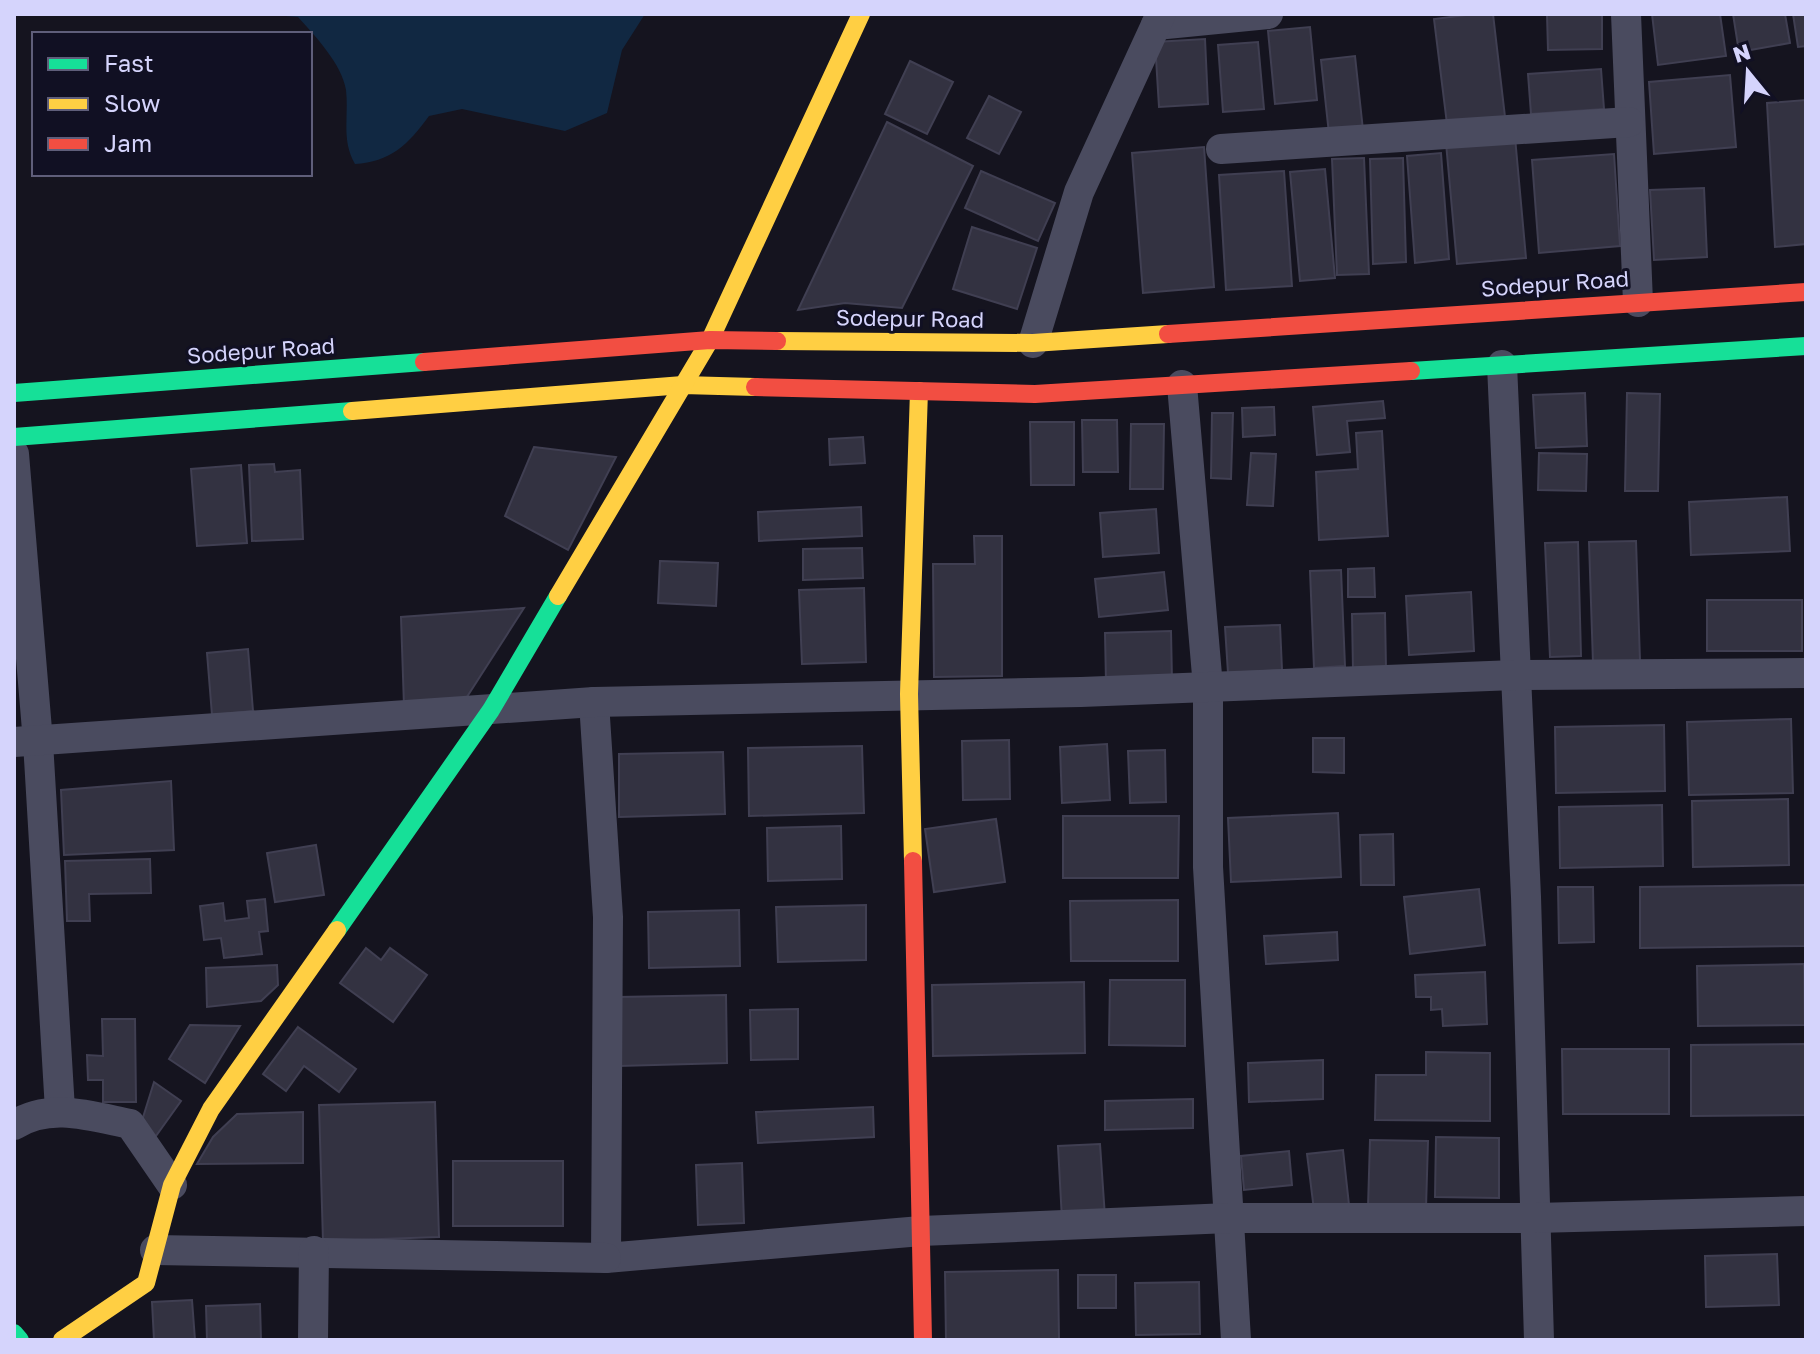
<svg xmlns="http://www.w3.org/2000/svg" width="1820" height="1354" viewBox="0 0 1820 1354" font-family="'Golos Text',sans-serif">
<rect width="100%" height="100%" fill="#15141f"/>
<!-- water -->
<path fill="#112842" d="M261 14H645L622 50 607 113 565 131 462 109 429 116C408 145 390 162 355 164 341 140 349 117 346 90 342 64 315 36 298 17Z"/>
<!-- building -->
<g fill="#333241" stroke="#403f52" stroke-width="2">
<polygon points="1474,14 1493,14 1505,117 1447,124 1434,19"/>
<polygon points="1547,14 1602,14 1602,49 1548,50"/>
<polygon points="1652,14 1720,14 1726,56 1658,65"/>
<polygon points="1733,14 1785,14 1790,43 1739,52"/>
<polygon points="1793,14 1806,14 1806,46 1798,47"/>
<polygon points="1310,27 1317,100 1275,104 1268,31"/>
<polygon points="1205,39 1208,104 1159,107 1155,42"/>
<polygon points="1258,42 1264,109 1223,112 1218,45"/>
<polygon points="1355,56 1363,130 1329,134 1321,60"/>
<polygon points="910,61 953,82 927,134 885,114"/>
<polygon points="1601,69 1604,109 1531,114 1528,74"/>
<polygon points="1730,75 1736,147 1654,154 1649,82"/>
<polygon points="989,96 1021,112 999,154 967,138"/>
<polygon points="1806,100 1806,244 1775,247 1767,103"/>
<polygon points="887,122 973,166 902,308 845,303 798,310"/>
<polygon points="1515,137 1526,258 1457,264 1446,143"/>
<polygon points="1204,147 1214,287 1143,293 1132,153"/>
<polygon points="1441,153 1449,259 1415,263 1407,156"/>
<polygon points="1614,154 1620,246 1539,253 1532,160"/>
<polygon points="1364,158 1369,274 1337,275 1332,159"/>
<polygon points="1403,158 1406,262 1373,264 1370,159"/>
<polygon points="1325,169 1335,278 1300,281 1290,172"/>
<polygon points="981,171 1055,203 1038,241 965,208"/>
<polygon points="1284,171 1292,286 1226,290 1219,175"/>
<polygon points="1704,188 1707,257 1654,260 1650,190"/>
<polygon points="972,227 1037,248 1017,309 953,289"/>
<polygon points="1585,393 1587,446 1536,448 1533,395"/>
<polygon points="1627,393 1660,394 1658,491 1625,491"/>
<polygon points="1383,401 1385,418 1347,421 1350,452 1317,455 1313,407"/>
<polygon points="1274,407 1275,435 1243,437 1242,408"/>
<polygon points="1212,413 1233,413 1231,479 1211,478"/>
<polygon points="1082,420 1117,420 1118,472 1083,472"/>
<polygon points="1030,422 1074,422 1074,485 1031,485"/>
<polygon points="1131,424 1164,424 1163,489 1130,489"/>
<polygon points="1382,431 1388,536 1319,540 1316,472 1358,469 1356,433"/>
<polygon points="863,437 865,463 830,465 829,439"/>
<polygon points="534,447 616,457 568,550 505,516"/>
<polygon points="1251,453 1276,454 1273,506 1247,505"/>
<polygon points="1539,453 1587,454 1586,491 1538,490"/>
<polygon points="274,464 275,472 300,470 303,539 252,541 249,465"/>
<polygon points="241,465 247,543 197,546 191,469"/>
<polygon points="1787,497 1790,551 1691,555 1689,502"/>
<polygon points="861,507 862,536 759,541 758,512"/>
<polygon points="1156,509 1159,553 1103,557 1100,513"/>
<polygon points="974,536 1002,536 1002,676 934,677 933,564 975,564"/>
<polygon points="1636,541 1640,661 1593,663 1589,542"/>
<polygon points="1578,542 1581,656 1550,657 1545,543"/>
<polygon points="862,548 863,578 803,580 803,549"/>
<polygon points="660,561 718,563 716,606 658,603"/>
<polygon points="1374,568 1375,597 1348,597 1348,569"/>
<polygon points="1341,570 1345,666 1314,668 1310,571"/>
<polygon points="1164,572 1168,610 1099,617 1095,579"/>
<polygon points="864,588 866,662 802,664 799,590"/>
<polygon points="1471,592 1474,651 1409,655 1406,596"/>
<rect x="1707" y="600" width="95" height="51"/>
<polygon points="524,608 463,703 404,706 401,617"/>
<polygon points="1385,613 1386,669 1353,670 1352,614"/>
<polygon points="1280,625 1282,670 1228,673 1225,627"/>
<polygon points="1171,631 1172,681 1106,682 1105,633"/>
<polygon points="248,649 253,711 212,715 207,653"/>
<polygon points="1791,719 1793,793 1689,795 1687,722"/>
<polygon points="1664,725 1665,791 1556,793 1555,727"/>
<polygon points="1313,738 1344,738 1344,773 1313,772"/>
<polygon points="1009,740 1010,799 963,800 962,741"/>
<polygon points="1107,744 1110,800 1062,803 1060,747"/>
<polygon points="862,746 864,813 749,816 748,748"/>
<polygon points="1165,750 1166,802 1130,803 1128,751"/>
<polygon points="723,752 725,814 619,817 619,754"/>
<polygon points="171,781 174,850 64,855 61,790"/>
<polygon points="1788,799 1789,865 1693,867 1692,801"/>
<polygon points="1662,805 1663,866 1560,868 1559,807"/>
<polygon points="1338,813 1341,877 1231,882 1228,818"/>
<polygon points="1063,816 1179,816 1178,878 1063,878"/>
<polygon points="996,819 1005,882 934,892 925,829"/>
<polygon points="841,826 842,879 768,881 767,828"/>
<polygon points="1393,834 1394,885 1361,885 1360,835"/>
<polygon points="316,845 324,895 275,902 267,853"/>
<polygon points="150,859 151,893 89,894 90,921 67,921 65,861"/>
<polygon points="1806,885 1806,946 1640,948 1640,887"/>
<polygon points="1558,887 1593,887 1594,942 1559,943"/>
<polygon points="1479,889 1485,945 1410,954 1404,897"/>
<polygon points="265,899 268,931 259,932 262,954 224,958 221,938 204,940 200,906 223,903 225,921 249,918 247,901"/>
<polygon points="1178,900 1178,961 1071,961 1070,901"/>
<polygon points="866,905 866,960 778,962 776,907"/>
<polygon points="739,910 740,966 649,968 648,912"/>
<polygon points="1337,932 1338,960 1266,964 1264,936"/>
<polygon points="366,948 381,960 390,948 427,975 393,1022 340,983"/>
<polygon points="1804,964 1805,1025 1698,1026 1697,966"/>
<polygon points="277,965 278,985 261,1001 207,1007 206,968"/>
<polygon points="1485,972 1487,1024 1443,1026 1442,1009 1431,1010 1431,997 1416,997 1415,975"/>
<polygon points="1110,980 1185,980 1185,1046 1109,1045"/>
<polygon points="1084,982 1085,1053 933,1056 932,985"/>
<polygon points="726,995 727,1063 619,1066 618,997"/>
<polygon points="798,1009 798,1059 751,1060 750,1010"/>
<polygon points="102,1019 135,1019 136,1102 103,1102 103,1080 88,1080 87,1055 103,1056"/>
<polygon points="190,1025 240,1026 205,1083 169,1059"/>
<polygon points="298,1027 356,1069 339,1092 304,1066 286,1091 263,1074"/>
<polygon points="1806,1044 1806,1115 1691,1116 1691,1045"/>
<polygon points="1562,1049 1669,1049 1669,1114 1563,1114"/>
<polygon points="1426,1052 1490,1053 1490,1121 1375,1120 1376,1075 1426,1075"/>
<polygon points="1323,1060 1323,1099 1249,1102 1248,1063"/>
<polygon points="154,1082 181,1101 156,1136 140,1127"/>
<polygon points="1193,1099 1193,1128 1105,1130 1105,1101"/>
<polygon points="435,1102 439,1237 323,1241 319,1105"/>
<polygon points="873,1107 874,1137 758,1143 756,1112"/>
<polygon points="303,1112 303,1163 197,1164 213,1137 237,1114"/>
<polygon points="1436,1137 1499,1138 1499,1198 1435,1197"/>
<polygon points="1370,1140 1428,1141 1426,1208 1368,1207"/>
<polygon points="1100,1144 1105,1217 1062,1220 1058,1146"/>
<polygon points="1343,1150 1349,1205 1314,1210 1307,1154"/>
<polygon points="1289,1151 1292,1185 1244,1190 1241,1156"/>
<rect x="453" y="1161" width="110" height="65"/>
<polygon points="742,1163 744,1223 698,1225 696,1165"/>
<polygon points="1777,1254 1779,1305 1706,1307 1705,1256"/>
<polygon points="1058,1270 1059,1340 946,1340 945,1272"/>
<rect x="1078" y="1275" width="38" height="33"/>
<polygon points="1199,1282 1200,1334 1136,1335 1135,1283"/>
<polygon points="192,1300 195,1340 154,1340 152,1302"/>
<polygon points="260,1304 261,1340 207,1340 206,1306"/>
</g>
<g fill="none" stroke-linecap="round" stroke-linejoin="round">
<!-- street -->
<g stroke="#4a4b5f" stroke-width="30">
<polyline points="1626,14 1638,302"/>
<polyline points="1156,25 1268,14"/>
<polyline points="1221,149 1629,122"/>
<polyline points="1033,343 1079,192 1161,14"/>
<polyline points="1502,365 1526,897 1539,1340"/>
<polyline points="1182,385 1208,687 1208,867 1236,1340"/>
<polyline points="14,454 38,742 60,1110"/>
<polyline points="594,702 608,917 606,1258 921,1231 1229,1218 1535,1218 1806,1211"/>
<polyline points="14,742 594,702 1081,692 1515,675 1806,673"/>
<path d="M14 1125C50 1102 91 1116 130 1124L172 1185"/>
<polyline points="155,1250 606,1258"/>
<polyline points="313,1340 314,1251"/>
</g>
<!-- fast -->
<g stroke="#16e098" stroke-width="18">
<polyline points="1411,371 1806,346"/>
<polyline points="14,393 424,362"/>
<polyline points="14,437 352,411"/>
<polyline points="337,930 491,710 558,596"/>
<polyline points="14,1333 20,1340"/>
</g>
<!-- slow -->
<g stroke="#ffcf43" stroke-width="18">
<polyline points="777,341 1033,343 1168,334"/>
<polyline points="352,411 683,385 755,387"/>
<polyline points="558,596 710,340 861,14"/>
<polyline points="913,861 909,694 919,391"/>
<polyline points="62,1340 146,1283 172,1185 211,1109 337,930"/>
</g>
<!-- jam -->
<g stroke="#f24e42" stroke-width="18">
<polyline points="1168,334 1806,292"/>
<polyline points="424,362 710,340 777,341"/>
<polyline points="755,387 1035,394 1411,371"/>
<polyline points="913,861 923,1340"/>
</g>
</g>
<g text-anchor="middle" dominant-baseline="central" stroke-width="6" stroke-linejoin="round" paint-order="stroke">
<!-- street labels -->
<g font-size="22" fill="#d5d4fc" stroke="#111023">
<text transform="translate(1555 283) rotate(-4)">Sodepur Road</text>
<text transform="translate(910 318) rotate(1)">Sodepur Road</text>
<text transform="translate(261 350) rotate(-4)">Sodepur Road</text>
</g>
</g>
<!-- border -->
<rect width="1820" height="1354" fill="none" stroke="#d5d4fc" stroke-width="32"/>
<!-- legend -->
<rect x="32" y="32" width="280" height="144" fill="#111023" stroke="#5f5e7a" stroke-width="2"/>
<rect x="48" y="58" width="40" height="12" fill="#16e098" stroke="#5f5e7a" stroke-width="2"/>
<text x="104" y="72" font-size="24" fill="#d5d4fc">Fast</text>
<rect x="48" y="98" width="40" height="12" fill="#ffcf43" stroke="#5f5e7a" stroke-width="2"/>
<text x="104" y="112" font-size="24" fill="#d5d4fc">Slow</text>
<rect x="48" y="138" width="40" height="12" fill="#f24e42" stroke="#5f5e7a" stroke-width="2"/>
<text x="104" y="152" font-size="24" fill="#d5d4fc">Jam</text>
<!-- north arrow -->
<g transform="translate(1748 72) rotate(342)" stroke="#111023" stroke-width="6" paint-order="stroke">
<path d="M0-6L14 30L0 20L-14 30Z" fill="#d5d4fc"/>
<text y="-12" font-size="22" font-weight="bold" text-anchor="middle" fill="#d5d4fc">N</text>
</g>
</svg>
